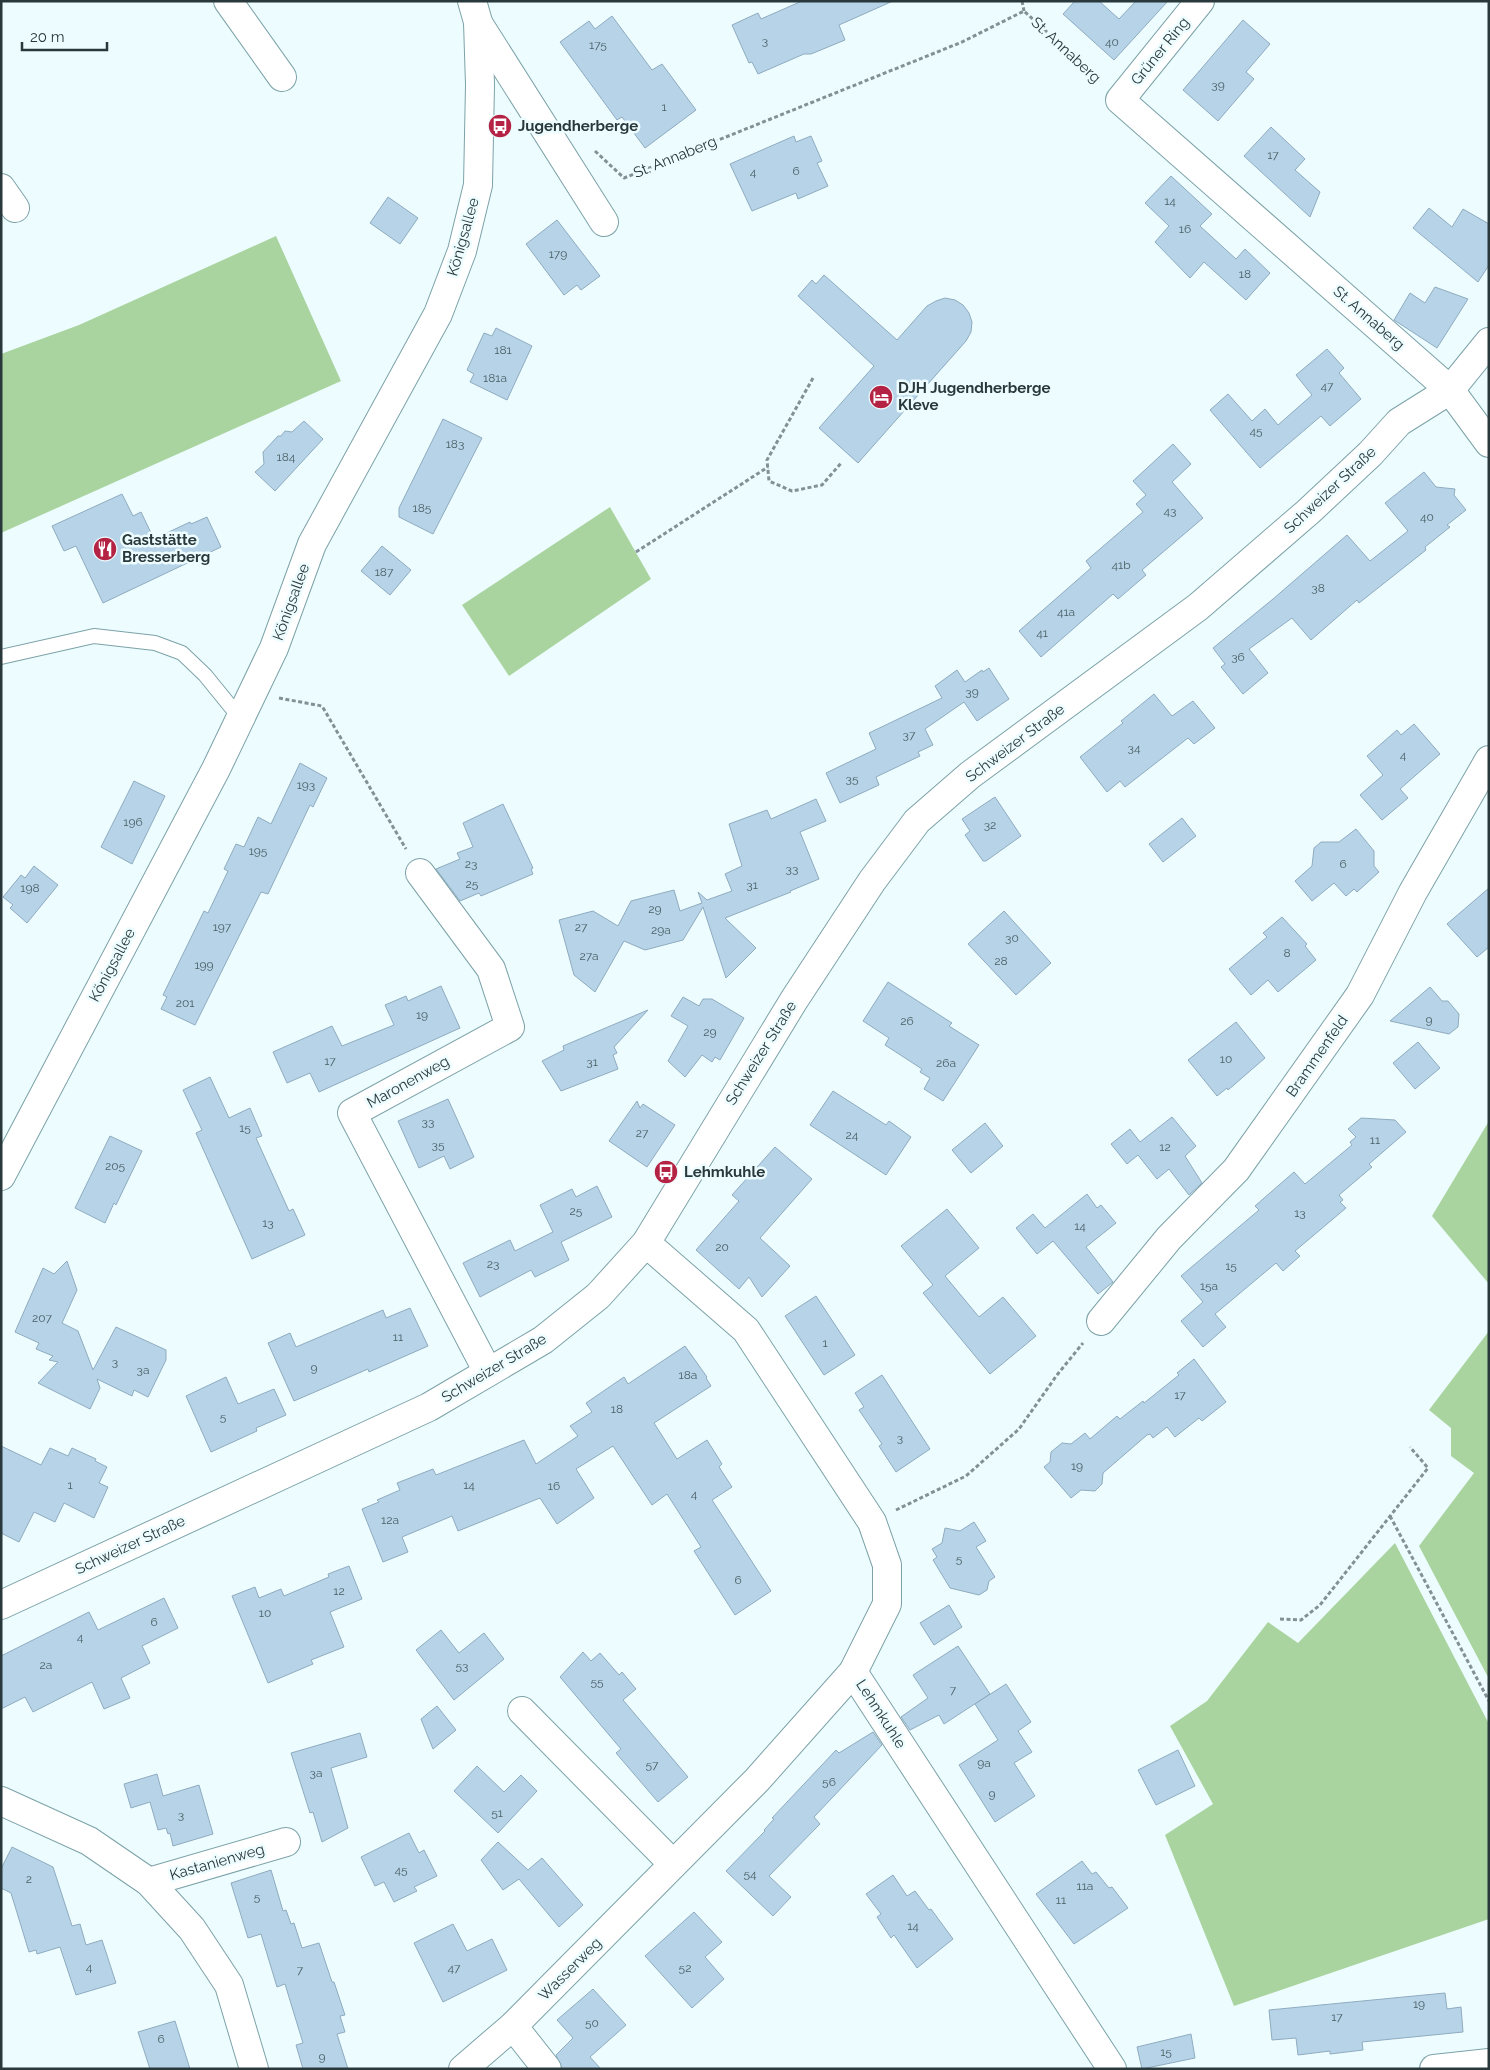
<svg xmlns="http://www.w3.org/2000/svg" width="1490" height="2070" viewBox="0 0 1490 2070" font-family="Raleway,sans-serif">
<rect width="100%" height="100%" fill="#edfdff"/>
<!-- green -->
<g fill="#aad49f">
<polygon points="276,236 341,381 1,533 1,354 79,325"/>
<polygon points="610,507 651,579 509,676 462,605"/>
<polygon points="1489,1121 1489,1284 1432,1216"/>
<polygon points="1489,1331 1489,1679 1419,1546 1474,1473 1451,1456 1451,1428 1429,1410"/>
<polygon points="1395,1543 1489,1724 1489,1919 1234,2006 1165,1835 1213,1804 1170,1726 1207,1701 1268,1622 1298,1643"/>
</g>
<!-- building -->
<g fill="#b6d3e8" stroke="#8fabbf">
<polygon points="802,1 893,1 839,25 845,40 811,54 804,54 758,74 752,62 749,63 732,25 758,13 761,19"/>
<polygon points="1075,1 1099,1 1119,19 1136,1 1168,1 1114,60 1063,14"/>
<polygon points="612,16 652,70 662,64 696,110 645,148 622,117 617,120 560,42 589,21 595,29"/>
<polygon points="1243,20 1270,44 1246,72 1254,79 1218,121 1183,90"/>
<polygon points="1271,127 1305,159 1295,170 1320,192 1310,217 1244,156"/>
<polygon points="794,136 796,142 811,136 822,161 817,163 828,186 798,199 796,193 752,211 730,164"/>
<polygon points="1171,176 1212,214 1200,226 1236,259 1245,249 1270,273 1246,300 1204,262 1190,278 1155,242 1169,226 1145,203"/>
<polygon points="388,197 418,218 400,244 370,223"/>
<polygon points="1429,208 1452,227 1463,209 1489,224 1489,265 1478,282 1413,228"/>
<polygon points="557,220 600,276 581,290 577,285 564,295 526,244"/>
<polygon points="824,275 897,340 927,306 936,301 945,298 955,300 963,305 969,313 972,322 971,332 966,341 858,463 819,428 874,366 798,296 812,280 816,284"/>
<polygon points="1435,287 1468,299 1437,348 1394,320 1410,293 1425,303"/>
<polygon points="496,328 532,346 507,400 470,382 474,374 467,370 484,333 492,336"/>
<polygon points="1327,349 1344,368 1339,373 1361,399 1330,426 1321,416 1260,468 1210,410 1228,394 1252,421 1265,409 1278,425 1312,395 1296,375"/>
<polygon points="443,419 482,438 433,534 399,517 399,508"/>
<polygon points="304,421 323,439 275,491 255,472 264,464 263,452 278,436 281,436 285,431 292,432"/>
<polygon points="1173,444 1191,464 1172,482 1203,518 1142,570 1146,575 1118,599 1113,594 1041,657 1019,631 1091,568 1086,561 1143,512 1136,504 1146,495 1133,481"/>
<polygon points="1424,472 1436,487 1455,489 1454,495 1466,510 1447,525 1450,527 1425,547 1426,550 1359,603 1357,600 1311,640 1292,618 1249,649 1268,673 1243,694 1221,667 1225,664 1213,648 1273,599 1347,535 1370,561 1408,531 1385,503"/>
<polygon points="122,494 133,516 141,512 154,539 190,522 191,524 207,517 221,547 103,603 76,546 64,551 52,526"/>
<polygon points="382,546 411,570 390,595 361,571"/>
<polygon points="989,668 1009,699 977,721 964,702 925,729 933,745 918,752 920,756 876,777 879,785 840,803 826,773 876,749 869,733 942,698 935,686 957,670 965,682 982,670 983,672"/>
<polygon points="1154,694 1172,716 1193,701 1215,728 1194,744 1188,738 1125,787 1120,781 1107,792 1080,757 1123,723 1121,721"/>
<polygon points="1414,724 1440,754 1400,789 1408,798 1382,820 1360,795 1383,775 1367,756 1397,730 1401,735"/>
<polygon points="300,763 327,778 313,807 310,805 268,894 261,892 195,1025 161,1009 167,997 163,995 204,911 208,913 228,871 224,869 236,844 244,847 258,817 271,824"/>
<polygon points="134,781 165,796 132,864 101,847"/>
<polygon points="995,797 1021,836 986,861 983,861 965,835 970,831 962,819"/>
<polygon points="816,799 826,821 800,832 819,879 790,891 791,892 725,918 756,948 726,978 703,907 683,940 645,950 624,941 595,992 574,975 559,920 593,911 618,926 631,901 674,890 680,911 702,903 698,892 707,900 732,891 725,874 742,866 729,824 767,810 771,819"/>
<polygon points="503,804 533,868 531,869 533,874 481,896 479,893 460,901 436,869 460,859 457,853 473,847 463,823"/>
<polygon points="1182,818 1196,836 1163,862 1149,844"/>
<polygon points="1356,829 1374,851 1374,866 1379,872 1357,892 1354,889 1346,896 1334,883 1312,901 1295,881 1312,866 1314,848 1321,842 1339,842"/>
<polygon points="34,866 58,885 27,923 10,908 13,905 3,897 21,875 25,878"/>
<polygon points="1489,888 1489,947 1477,957 1447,924"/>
<polygon points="1004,911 1051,963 1016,995 968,944"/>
<polygon points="1282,917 1307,944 1305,946 1316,960 1278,992 1268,980 1251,995 1229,969 1267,937 1263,933"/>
<polygon points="888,982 952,1023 949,1026 979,1045 943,1101 924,1089 930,1078 920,1072 922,1069 885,1045 889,1038 863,1021"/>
<polygon points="441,986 460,1028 319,1092 310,1073 287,1083 273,1052 332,1026 342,1046 394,1025 385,1005 406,996 408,1001"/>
<polygon points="1430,987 1442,1001 1448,1001 1459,1014 1458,1027 1449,1034 1390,1021"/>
<polygon points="683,997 699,1006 703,999 712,999 744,1018 720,1060 715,1057 712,1062 702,1055 685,1077 668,1061 688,1026 671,1016"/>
<polygon points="648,1010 614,1047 617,1053 613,1055 618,1069 561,1091 542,1061 564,1050 563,1046"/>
<polygon points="1236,1022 1265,1058 1228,1090 1227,1088 1217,1096 1188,1060"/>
<polygon points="1418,1042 1440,1068 1415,1089 1393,1063"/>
<polygon points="210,1077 229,1118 250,1108 262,1136 256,1138 289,1211 293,1209 305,1235 252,1259 196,1133 202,1130 183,1090"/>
<polygon points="833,1091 886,1125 889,1121 911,1137 886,1175 810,1125"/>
<polygon points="448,1099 474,1157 450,1169 444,1156 419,1168 398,1121"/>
<polygon points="637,1101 640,1108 643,1104 675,1125 647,1167 609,1141"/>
<polygon points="1172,1117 1196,1146 1185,1156 1202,1183 1189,1195 1169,1169 1157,1179 1138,1155 1127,1164 1111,1144 1130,1129 1140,1142"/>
<polygon points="1361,1118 1395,1120 1406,1132 1369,1164 1372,1167 1339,1195 1343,1200 1340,1202 1346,1208 1295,1251 1300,1256 1283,1271 1276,1263 1215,1314 1226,1327 1203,1347 1181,1321 1203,1302 1181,1276 1259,1210 1255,1206 1294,1172 1305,1184 1352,1145 1350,1142 1356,1137 1348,1129"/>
<polygon points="985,1123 1003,1146 971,1173 952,1150"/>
<polygon points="110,1136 142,1151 116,1205 114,1203 105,1223 75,1208"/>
<polygon points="775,1147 812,1179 760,1238 790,1266 762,1297 749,1277 739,1289 696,1250 739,1201 732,1195"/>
<polygon points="597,1186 612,1217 561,1242 569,1260 535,1277 531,1270 480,1297 463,1263 510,1240 515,1251 553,1232 540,1205 572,1189 576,1197"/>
<polygon points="1087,1194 1097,1208 1101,1205 1116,1223 1086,1247 1113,1282 1098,1294 1053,1241 1037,1254 1016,1228 1033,1214 1045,1228"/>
<polygon points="947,1209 979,1248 945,1276 979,1317 1003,1297 1036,1336 990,1374 923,1293 933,1285 901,1246"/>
<polygon points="67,1261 77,1290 62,1323 78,1331 93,1370 116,1327 166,1350 166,1360 148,1397 134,1390 132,1396 97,1379 100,1388 90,1409 38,1383 58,1362 49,1360 53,1356 36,1349 39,1343 15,1332 43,1268 54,1274"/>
<polygon points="816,1296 855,1355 824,1375 785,1316"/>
<polygon points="410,1308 428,1346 369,1372 368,1369 294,1401 268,1343 290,1333 296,1347 383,1310 386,1318"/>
<polygon points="685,1346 707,1377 706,1378 711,1386 654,1423 677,1459 707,1440 722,1464 719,1467 732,1487 712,1500 771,1591 735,1615 694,1551 701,1547 667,1494 652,1505 613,1446 576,1469 594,1498 557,1524 540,1498 458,1531 452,1516 402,1537 408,1552 383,1562 362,1509 379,1502 377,1500 400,1490 397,1483 433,1469 436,1475 524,1440 536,1464 578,1436 570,1426 592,1412 586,1403 624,1377 628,1384"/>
<polygon points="1194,1359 1226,1402 1202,1421 1199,1418 1175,1437 1167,1427 1153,1438 1150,1434 1147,1435 1103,1473 1102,1484 1095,1491 1081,1490 1071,1498 1044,1467 1050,1462 1051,1452 1062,1443 1071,1444 1085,1433 1090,1439 1117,1416 1120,1419 1143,1401 1144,1403 1179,1375 1177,1373"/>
<polygon points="882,1375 930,1449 896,1472 879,1446 882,1444 859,1410 864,1407 855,1393"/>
<polygon points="226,1377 238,1404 274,1389 286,1415 256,1428 257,1431 211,1452 186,1396"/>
<polygon points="1,1446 41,1465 50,1448 68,1456 72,1448 96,1459 95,1461 107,1467 99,1483 108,1487 94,1518 64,1503 55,1522 34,1512 19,1542 1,1533"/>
<polygon points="974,1522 986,1541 976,1547 995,1577 989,1581 987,1590 979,1595 950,1588 933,1560 937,1557 932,1549 942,1543 945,1528 960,1531"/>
<polygon points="349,1566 362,1599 330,1612 344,1647 311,1660 313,1664 268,1683 232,1596 255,1587 259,1598 281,1589 284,1596 329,1577 328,1574"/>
<polygon points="164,1598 178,1628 142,1646 150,1663 121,1678 130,1698 104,1709 92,1682 33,1712 25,1697 1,1709 1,1656 89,1612 98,1630"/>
<polygon points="949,1605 962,1627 934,1645 920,1623"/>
<polygon points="441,1630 459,1653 484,1633 504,1659 454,1700 416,1650"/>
<polygon points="958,1646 990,1694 944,1724 939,1715 910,1730 901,1717 928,1698 913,1675"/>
<polygon points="583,1652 591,1661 600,1653 619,1675 622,1672 636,1689 623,1700 688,1777 658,1802 616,1753 621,1749 560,1677"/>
<polygon points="1006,1684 1031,1722 1018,1731 1032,1752 1014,1763 1035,1796 995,1822 959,1765 998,1740 975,1704"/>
<polygon points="437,1706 456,1730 433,1749 421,1719"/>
<polygon points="873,1732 882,1745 814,1817 820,1824 769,1876 791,1897 773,1916 726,1871 765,1831 764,1830 774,1819 772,1818 836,1750 839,1753"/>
<polygon points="360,1733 367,1757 331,1768 348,1828 322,1842 313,1812 310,1813 291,1753"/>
<polygon points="1178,1750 1195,1786 1156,1805 1138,1770"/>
<polygon points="477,1766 504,1792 521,1775 537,1791 498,1833 454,1791"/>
<polygon points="157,1774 163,1796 199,1785 213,1834 173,1846 170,1833 168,1834 166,1828 158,1830 150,1802 131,1808 124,1784"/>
<polygon points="409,1833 419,1853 424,1850 437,1876 414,1887 417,1891 394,1902 384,1882 375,1886 361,1857"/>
<polygon points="498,1842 528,1870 542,1858 583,1905 559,1927 519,1879 503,1890 481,1860"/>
<polygon points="12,1847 53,1867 72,1926 80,1924 86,1945 102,1940 116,1983 76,1995 60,1947 37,1954 36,1950 29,1952 11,1893 1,1888 1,1869"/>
<polygon points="1082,1861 1092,1874 1096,1872 1109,1888 1112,1887 1128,1908 1074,1944 1036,1894"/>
<polygon points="271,1870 283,1911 286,1910 291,1924 294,1923 302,1948 319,1943 332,1982 334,1982 345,2015 340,2016 345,2032 337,2034 348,2069 303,2069 296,2045 303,2043 285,1984 277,1987 261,1934 248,1938 231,1883"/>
<polygon points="893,1875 907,1896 915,1891 929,1910 931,1909 953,1939 917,1968 894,1935 891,1938 877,1917 881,1914 866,1894"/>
<polygon points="694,1912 722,1942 705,1957 724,1979 692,2008 645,1956"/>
<polygon points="453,1924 467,1951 492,1939 507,1970 443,2002 414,1943"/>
<polygon points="593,1989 626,2025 590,2057 601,2069 562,2069 556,2055 573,2038 557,2020"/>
<polygon points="1445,1993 1447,2009 1461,2007 1463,2032 1362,2042 1363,2050 1330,2054 1330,2051 1298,2055 1296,2038 1272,2040 1269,2010"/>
<polygon points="175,2021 190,2069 150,2069 138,2032"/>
<polygon points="1191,2034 1195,2058 1142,2069 1137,2047"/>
</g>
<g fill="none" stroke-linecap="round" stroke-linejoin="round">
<!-- lane casing -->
<g stroke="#7ca2a8" stroke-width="16">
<polyline id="lane" points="1,657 94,636 155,643 182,653 205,675 240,718"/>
</g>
<!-- street casing -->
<g stroke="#7ca2a8" stroke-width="30">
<g id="street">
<polyline points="228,1 282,77"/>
<polyline points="1200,1 1120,100 1450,390 1489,443"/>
<polyline points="478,23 604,222"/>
<polyline points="1,188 15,208"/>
<polyline points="420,873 491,969 510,1027 352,1113 488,1372"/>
<polyline points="1,1176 216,769 274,648 312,544 438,314 462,251 478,185 480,85 478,22 472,1"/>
<polyline points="646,1243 746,1330 872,1522 887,1565 887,1604 853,1672 1112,2069"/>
<polyline points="1101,1321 1169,1238 1236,1170 1360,995 1413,892 1489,760"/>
<polyline points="1,1605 429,1407 543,1340 598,1296 646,1243 794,1000 872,881 917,821 970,775 1198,607 1308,512 1370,454 1399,422 1450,390 1489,342"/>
<polyline points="522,1711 673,1864"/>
<polyline points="1,1801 89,1841 149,1882 192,1929 229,1985 254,2069"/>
<polyline points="149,1882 286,1842"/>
<polyline points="513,2026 547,2069"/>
<polyline points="463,2069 513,2026 757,1780 853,1672"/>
<polyline points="1434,2069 1489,2063"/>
</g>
</g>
<!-- path -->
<g stroke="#829294" stroke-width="3" stroke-dasharray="4 2.5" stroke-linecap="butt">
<polyline points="1022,1 1024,11"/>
<polyline points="595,151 624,178 962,42 1024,11 1100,81"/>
<polyline points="813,378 767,460 769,481 792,491 822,485 842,462"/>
<polyline points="636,552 768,467"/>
<polyline points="279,698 322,706 406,849"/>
<polyline points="896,1510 966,1476 1019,1429 1057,1375 1083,1343"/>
<polyline points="1390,1516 1489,1701"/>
<polyline points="1280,1619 1301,1620 1320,1605 1428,1468 1410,1447"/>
</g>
<!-- lane -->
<use href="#lane" stroke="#fff" stroke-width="14"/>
<!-- street -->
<use href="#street" stroke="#fff" stroke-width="28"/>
</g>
<!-- icons -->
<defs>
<g id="bus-disc" transform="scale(1.25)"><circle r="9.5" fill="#b52344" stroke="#edfdff"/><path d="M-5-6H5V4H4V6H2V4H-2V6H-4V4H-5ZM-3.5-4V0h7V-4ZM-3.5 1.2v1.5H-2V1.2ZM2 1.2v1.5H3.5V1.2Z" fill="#fff"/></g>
<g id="hotel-disc" transform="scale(1.25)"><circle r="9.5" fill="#b52344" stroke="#edfdff"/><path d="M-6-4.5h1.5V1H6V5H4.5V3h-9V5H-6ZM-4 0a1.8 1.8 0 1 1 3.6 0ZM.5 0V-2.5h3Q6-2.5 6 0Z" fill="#fff"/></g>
<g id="restaurant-disc" transform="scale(1.25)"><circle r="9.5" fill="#b52344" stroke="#edfdff"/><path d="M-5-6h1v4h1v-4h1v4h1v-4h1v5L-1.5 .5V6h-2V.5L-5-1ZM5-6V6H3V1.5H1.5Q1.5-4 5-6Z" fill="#fff"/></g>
</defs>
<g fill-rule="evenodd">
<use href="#bus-disc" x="500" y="126"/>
<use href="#hotel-disc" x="881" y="397"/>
<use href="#restaurant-disc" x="105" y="549"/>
<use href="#bus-disc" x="666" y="1172"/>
</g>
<g text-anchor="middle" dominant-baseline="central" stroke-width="5" stroke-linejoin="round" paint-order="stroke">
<!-- number labels -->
<g font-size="12" fill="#4c6066">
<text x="765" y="41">3</text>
<text x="1112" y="42">40</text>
<text x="598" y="45">175</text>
<text x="1218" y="85">39</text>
<text x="664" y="107">1</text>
<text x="1273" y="155">17</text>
<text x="796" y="171">6</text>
<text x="753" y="172">4</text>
<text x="1170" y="201">14</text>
<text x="1185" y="229">16</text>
<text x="558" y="254">179</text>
<text x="1245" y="274">18</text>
<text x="503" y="350">181</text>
<text x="495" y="378">181a</text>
<text x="1327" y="386">47</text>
<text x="1256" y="431">45</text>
<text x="455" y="444">183</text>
<text x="286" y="457">184</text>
<text x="422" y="508">185</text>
<text x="1170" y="511">43</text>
<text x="1427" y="517">40</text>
<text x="1121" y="565">41b</text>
<text x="384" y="572">187</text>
<text x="1318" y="588">38</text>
<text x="1066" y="612">41a</text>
<text x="1042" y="633">41</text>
<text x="1238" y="657">36</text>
<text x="972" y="692">39</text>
<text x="909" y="735">37</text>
<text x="1134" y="748">34</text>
<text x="1403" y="755">4</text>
<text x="852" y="779">35</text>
<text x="306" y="785">193</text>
<text x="133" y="822">196</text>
<text x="990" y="825">32</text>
<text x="258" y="851">195</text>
<text x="471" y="864">23</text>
<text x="1343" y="864">6</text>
<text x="792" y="869">33</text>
<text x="472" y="884">25</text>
<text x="752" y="885">31</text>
<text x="30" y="888">198</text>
<text x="655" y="909">29</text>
<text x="222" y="927">197</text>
<text x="581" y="927">27</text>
<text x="661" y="930">29a</text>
<text x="1012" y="938">30</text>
<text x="1287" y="953">8</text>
<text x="589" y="956">27a</text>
<text x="1001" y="961">28</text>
<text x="204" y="965">199</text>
<text x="185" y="1003">201</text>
<text x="422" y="1015">19</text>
<text x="1429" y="1020">9</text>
<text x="907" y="1021">26</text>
<text x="710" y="1032">29</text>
<text x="1226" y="1059">10</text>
<text x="330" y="1061">17</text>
<text x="592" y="1062">31</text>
<text x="946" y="1063">26a</text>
<text x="428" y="1122">33</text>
<text x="245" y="1128">15</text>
<text x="642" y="1133">27</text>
<text x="852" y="1135">24</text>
<text x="1375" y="1140">11</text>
<text x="438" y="1145">35</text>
<text x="1165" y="1147">12</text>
<text x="115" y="1166">205</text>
<text x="576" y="1211">25</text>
<text x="1300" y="1213">13</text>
<text x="268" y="1223">13</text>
<text x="1080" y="1226">14</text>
<text x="722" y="1247">20</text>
<text x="493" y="1264">23</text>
<text x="1231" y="1266">15</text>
<text x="1209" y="1286">15a</text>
<text x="42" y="1318">207</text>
<text x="398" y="1337">11</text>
<text x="825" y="1343">1</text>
<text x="115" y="1362">3</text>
<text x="314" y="1368">9</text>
<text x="143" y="1370">3a</text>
<text x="688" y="1375">18a</text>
<text x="1180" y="1395">17</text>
<text x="617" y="1409">18</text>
<text x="223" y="1417">5</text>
<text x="900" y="1438">3</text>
<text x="1077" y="1466">19</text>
<text x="70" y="1485">1</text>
<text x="469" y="1485">14</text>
<text x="554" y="1486">16</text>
<text x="694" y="1494">4</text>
<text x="390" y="1520">12a</text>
<text x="959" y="1559">5</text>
<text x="738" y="1580">6</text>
<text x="339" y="1591">12</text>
<text x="265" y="1613">10</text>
<text x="154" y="1622">6</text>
<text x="80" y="1637">4</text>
<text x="46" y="1665">2a</text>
<text x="462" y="1666">53</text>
<text x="597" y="1682">55</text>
<text x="953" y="1690">7</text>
<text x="984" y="1763">9a</text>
<text x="652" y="1765">57</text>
<text x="316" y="1773">3a</text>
<text x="829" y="1782">56</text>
<text x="992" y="1794">9</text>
<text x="497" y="1813">51</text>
<text x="181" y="1815">3</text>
<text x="401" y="1870">45</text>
<text x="750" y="1874">54</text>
<text x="29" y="1879">2</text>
<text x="1085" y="1886">11a</text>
<text x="257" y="1897">5</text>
<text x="1061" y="1900">11</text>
<text x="913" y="1926">14</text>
<text x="89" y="1967">4</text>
<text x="454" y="1968">47</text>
<text x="685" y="1968">52</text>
<text x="300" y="1970">7</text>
<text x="1419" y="2004">19</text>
<text x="1337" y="2017">17</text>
<text x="592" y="2023">50</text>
<text x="161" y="2039">6</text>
<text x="1166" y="2052">15</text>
<text x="322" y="2057">9</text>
</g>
<!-- street labels -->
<g font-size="15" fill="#29393b" stroke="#edfdff">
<text transform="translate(1066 50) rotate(43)">St. Annaberg</text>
<text transform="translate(1160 51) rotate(-51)">Grüner Ring</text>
<text transform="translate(675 157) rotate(-22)">St. Annaberg</text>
<text transform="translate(463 237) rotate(-74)">Königsallee</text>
<text transform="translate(1369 318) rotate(41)">St. Annaberg</text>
<text transform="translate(1330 490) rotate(-43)">Schweizer Straße</text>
<text transform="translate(291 602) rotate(-70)">Königsallee</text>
<text transform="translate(1015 743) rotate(-37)">Schweizer Straße</text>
<text transform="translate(112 965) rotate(-62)">Königsallee</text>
<text transform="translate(761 1053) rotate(-58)">Schweizer Straße</text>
<text transform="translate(1317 1056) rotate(-55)">Brammenfeld</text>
<text transform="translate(408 1082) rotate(-29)">Maronenweg</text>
<text transform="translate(494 1368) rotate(-31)">Schweizer Straße</text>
<text transform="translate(130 1545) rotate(-25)">Schweizer Straße</text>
<text transform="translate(881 1714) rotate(57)">Lehmkuhle</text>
<text transform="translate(217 1862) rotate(-16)">Kastanienweg</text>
<text transform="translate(570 1969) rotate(-45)">Wasserweg</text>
</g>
<!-- poi labels -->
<g font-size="15" font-weight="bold" fill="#29393b" stroke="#edfdff" text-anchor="start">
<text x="518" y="126">Jugendherberge</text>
<text x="898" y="388">DJH Jugendherberge<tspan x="898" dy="17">Kleve</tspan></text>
<text x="122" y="540">Gaststätte<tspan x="122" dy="17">Bresserberg</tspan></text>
<text x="684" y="1172">Lehmkuhle</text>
</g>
</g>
<!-- border -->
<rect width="1490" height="2070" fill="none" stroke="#29393b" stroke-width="5"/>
<!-- scale -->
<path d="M22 42v8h85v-8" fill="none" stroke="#29393b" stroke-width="2.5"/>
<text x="30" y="42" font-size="15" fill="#29393b" stroke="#edfdff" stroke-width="4" paint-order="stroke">20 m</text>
</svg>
